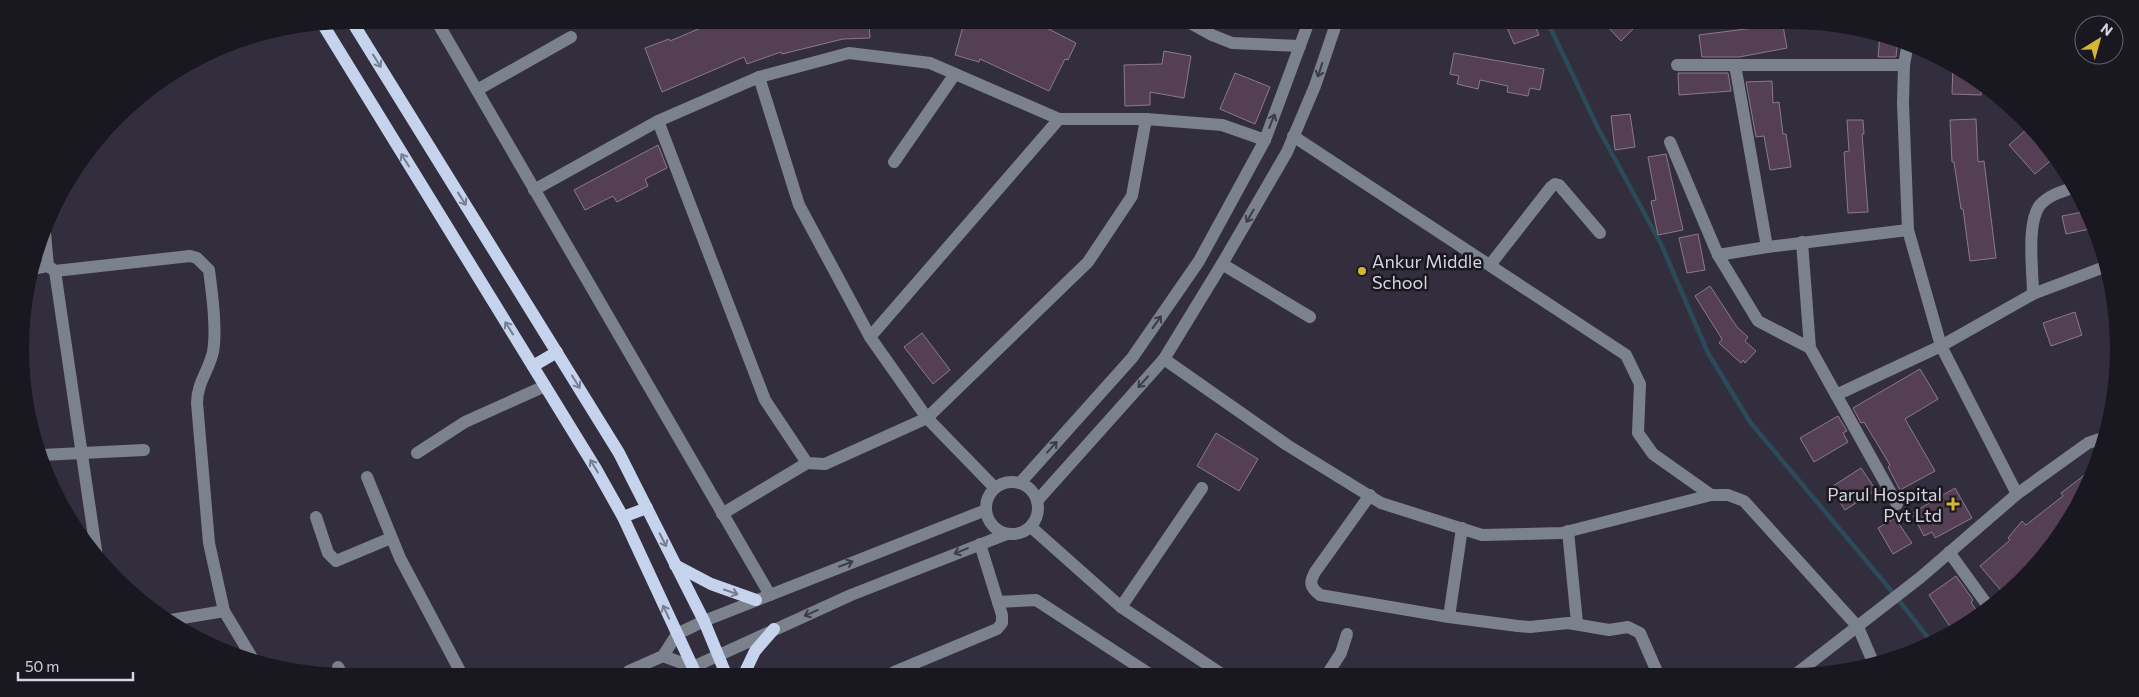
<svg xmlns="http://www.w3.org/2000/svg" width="2139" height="697" viewBox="0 0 2139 697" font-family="Commissioner,sans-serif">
<rect width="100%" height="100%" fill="#322e3e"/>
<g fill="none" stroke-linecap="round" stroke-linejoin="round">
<!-- stream -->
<polyline stroke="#2b4a5a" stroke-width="4.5" points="1549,25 1598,128 1661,244 1708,353 1750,422 1889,588 1933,644"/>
</g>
<!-- building -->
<g fill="#553f54" stroke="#8a7a89">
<polygon points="715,22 869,22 870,38 843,39 782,54 781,52 747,64 744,57 662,92 645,48 669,39 670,41"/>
<polygon points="964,23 1045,23 1043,26 1076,43 1068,60 1065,59 1049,91 980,59 979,62 955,55"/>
<polygon points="1506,25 1535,25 1539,35 1514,44"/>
<polygon points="1606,25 1637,25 1621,41"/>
<polygon points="1769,26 1783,26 1787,48 1739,57 1702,57 1699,35"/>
<polygon points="1880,34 1898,40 1896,57 1878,57"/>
<polygon points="1164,51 1191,56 1184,98 1150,92 1150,105 1125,106 1124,65 1162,64"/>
<polygon points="1454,53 1544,69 1540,90 1530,88 1528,96 1507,92 1508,86 1480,80 1478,89 1457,84 1459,76 1450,74"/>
<polygon points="1953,65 1982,82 1981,95 1952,94"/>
<polygon points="1235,73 1270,87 1255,124 1220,109"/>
<polygon points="1678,73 1728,73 1731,91 1679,95"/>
<polygon points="1772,81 1773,103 1779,102 1783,134 1786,134 1791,167 1770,170 1764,136 1756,137 1746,82"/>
<polygon points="1630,114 1635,147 1615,150 1611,116"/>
<polygon points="1976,119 1978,162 1984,161 1996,258 1970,261 1963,209 1961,209 1954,162 1952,162 1950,120"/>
<polygon points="1847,120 1863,120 1864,134 1862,134 1868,212 1848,213 1844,152 1849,151"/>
<polygon points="2028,128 2055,157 2035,174 2009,145"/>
<polygon points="658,145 667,168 645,179 648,186 617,202 613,196 585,210 574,190"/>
<polygon points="1666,154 1683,230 1658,235 1651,201 1656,200 1648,157"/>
<polygon points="2088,211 2095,228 2066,234 2062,216"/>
<polygon points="1698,234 1705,270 1687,273 1679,238"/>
<polygon points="1710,286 1737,327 1748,337 1745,341 1756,351 1745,363 1743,360 1741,363 1719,343 1722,339 1695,296"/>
<polygon points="2075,312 2082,335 2051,346 2043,323"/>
<polygon points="922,333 950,370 933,384 904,347"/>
<polygon points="1920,369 1938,399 1905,419 1935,471 1900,490 1888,467 1890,465 1864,422 1861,423 1853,408"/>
<polygon points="1838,416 1847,431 1843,433 1848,442 1814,462 1800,438"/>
<polygon points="1216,433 1258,459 1239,491 1197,466"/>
<polygon points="1861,468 1876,490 1845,510 1830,488"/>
<polygon points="2091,470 2075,512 2023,581 2004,594 1980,566 2010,540 2008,538 2022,521 2026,525 2063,496 2061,493"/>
<polygon points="1955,488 1972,518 1935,538 1932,532 1924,536 1912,513"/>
<polygon points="1895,518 1912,543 1893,554 1878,528"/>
<polygon points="1956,576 1973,600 1971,602 1978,613 1953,631 1929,595"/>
</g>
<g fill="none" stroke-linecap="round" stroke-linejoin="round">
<!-- minor -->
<g stroke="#7b828e" stroke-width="12">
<polyline points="436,20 770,595"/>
<polyline points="1192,24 1212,35 1232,43 1300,46"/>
<polyline points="1908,42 1904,65 1903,103 1908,230 1941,346 2017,494"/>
<polyline points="1677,65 1904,65"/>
<polyline points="1735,65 1767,247"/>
<polyline points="759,77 799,205 870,337 927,418 994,487"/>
<polyline points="477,90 571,37"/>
<polyline points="658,121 765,400 807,463 825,464 927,418 1088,262 1132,196 1146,119"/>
<polyline points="1293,136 1626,355 1640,384 1638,433 1653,454 1711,495"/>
<polyline points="1670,142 1718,255 1758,321 1810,348"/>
<polyline points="894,162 955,74"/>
<polyline points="534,190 658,121 759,77 849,53 930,63 1059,119 1146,119 1222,125 1265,140"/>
<path d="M45 233 48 266 55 271 190 256 197 258 209 270C212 293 217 329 213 352 209 370 197 383 197 403L209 543 224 611 254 661"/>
<polyline points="1802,242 1810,348 1897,504"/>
<polyline points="1718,255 1767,247 1908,230"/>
<polyline points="1222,264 1310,317"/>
<polyline points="1490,265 1551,187 1555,184 1559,185 1600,233"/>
<polyline points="34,269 48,266"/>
<polyline points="55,271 97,557"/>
<path d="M2033 294C2033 272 2026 223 2040 205 2049 195 2063 191 2075 187"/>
<polyline points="870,337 1059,119"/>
<polyline points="1164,359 1287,445 1381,503 1482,535 1562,533 1711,495 1728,495 1744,501 1858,627 1873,662"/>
<polyline points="1836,395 1941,346 2033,294 2107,266"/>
<polyline points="417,453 465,422 545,386"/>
<polyline points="41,455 144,450"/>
<polyline points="367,477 400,558 460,671"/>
<circle cx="1012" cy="508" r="26"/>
<polyline points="1020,483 1132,358 1199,261 1265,140 1308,24"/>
<path d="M1370 495 1315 572C1309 583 1310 587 1320 595L1449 617 1518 626 1530 627 1568 623 1609 630 1628 627 1640 633 1658 674"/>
<polyline points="1037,501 1164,359 1222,264 1287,152 1315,86 1336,24"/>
<polyline points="722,514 807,463"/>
<polyline points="316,517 328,553 336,561 391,538"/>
<polyline points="1031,527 1121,607 1220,673"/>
<polyline points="1568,531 1577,623"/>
<polyline points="1949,552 1988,606"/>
<polyline points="998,602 1036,600 1148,673"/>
<polyline points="1121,607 1202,488"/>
<polyline points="1449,617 1462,528"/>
<polyline points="165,621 224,611"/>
<polyline points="663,656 693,667 851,595 1007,534"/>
<polyline points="338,667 340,671"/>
<polyline points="629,671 663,656 677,634 704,621 986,510"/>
<polyline points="894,672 997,629 1002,623 1002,615 980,544"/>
<polyline points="1328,673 1341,653 1347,634"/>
<polyline points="1796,674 1921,577 2017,494 2088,443 2103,438"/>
</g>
<!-- major -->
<g stroke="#c5d3ed" stroke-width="12">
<polyline points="351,20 619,453 704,621 725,672"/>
<polyline points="322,23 596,469 623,517 695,672"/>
<polyline points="533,366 557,352"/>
<polyline points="623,517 647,508"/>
<polyline points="675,565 711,584 756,600"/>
<polyline points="745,672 755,651 774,629"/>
</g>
</g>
<!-- one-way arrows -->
<defs><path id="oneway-shaft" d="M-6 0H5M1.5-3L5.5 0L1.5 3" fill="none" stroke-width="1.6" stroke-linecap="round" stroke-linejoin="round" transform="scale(1.25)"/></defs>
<g stroke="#787e90">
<use href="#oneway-shaft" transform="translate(377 61) rotate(58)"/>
<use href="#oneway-shaft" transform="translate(405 160) rotate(-122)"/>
<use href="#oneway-shaft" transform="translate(462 199) rotate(58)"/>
<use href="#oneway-shaft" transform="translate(509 328) rotate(-122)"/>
<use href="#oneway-shaft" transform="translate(576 382) rotate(58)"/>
<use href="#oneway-shaft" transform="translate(594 466) rotate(-121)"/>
<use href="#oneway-shaft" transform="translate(663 540) rotate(63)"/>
<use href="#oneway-shaft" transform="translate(731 592) rotate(19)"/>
<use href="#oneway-shaft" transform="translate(666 612) rotate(-115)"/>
</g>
<g stroke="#3b3c46">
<use href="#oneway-shaft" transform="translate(1320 70) rotate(108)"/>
<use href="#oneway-shaft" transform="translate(1272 121) rotate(-68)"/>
<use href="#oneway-shaft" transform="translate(1250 216) rotate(120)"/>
<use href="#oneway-shaft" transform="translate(1157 322) rotate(-55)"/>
<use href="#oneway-shaft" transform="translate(1143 382) rotate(132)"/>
<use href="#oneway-shaft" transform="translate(1052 447) rotate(-48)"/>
<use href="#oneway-shaft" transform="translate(961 551) rotate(158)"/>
<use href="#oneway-shaft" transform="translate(846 564) rotate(-21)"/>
<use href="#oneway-shaft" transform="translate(811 613) rotate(156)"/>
</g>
<!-- markers -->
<g fill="#d5b534" stroke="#19171f" stroke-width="2">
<circle cx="1362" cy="271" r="5"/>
<path d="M1950.5 496.5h5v5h5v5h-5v5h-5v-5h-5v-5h5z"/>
</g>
<g text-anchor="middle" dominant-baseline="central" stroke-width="5" stroke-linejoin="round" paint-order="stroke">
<!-- poi labels -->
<g font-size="18" fill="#d7d4df" stroke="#19171f" text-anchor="start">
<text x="1372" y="261">Ankur Middle<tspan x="1372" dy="21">School</tspan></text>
<text x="1942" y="494" text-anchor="end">Parul Hospital<tspan x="1942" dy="21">Pvt Ltd</tspan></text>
</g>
</g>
<!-- crop -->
<path d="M0 0H2139V697H0ZM348 29H1791A319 319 0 0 1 2110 348V349A319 319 0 0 1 1791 668H348A319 319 0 0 1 29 349V348A319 319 0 0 1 348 29Z" fill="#19171f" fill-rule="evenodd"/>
<!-- north arrow -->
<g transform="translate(2099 40) rotate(37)"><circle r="24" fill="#19171f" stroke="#65636c"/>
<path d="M0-4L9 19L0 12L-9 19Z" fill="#d5b534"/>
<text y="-8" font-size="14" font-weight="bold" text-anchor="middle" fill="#d7d4df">N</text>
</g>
<!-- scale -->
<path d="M18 672v8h115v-8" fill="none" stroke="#d7d4df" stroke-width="2.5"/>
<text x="25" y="672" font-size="15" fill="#d7d4df" stroke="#19171f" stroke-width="4" paint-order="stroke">50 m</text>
</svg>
